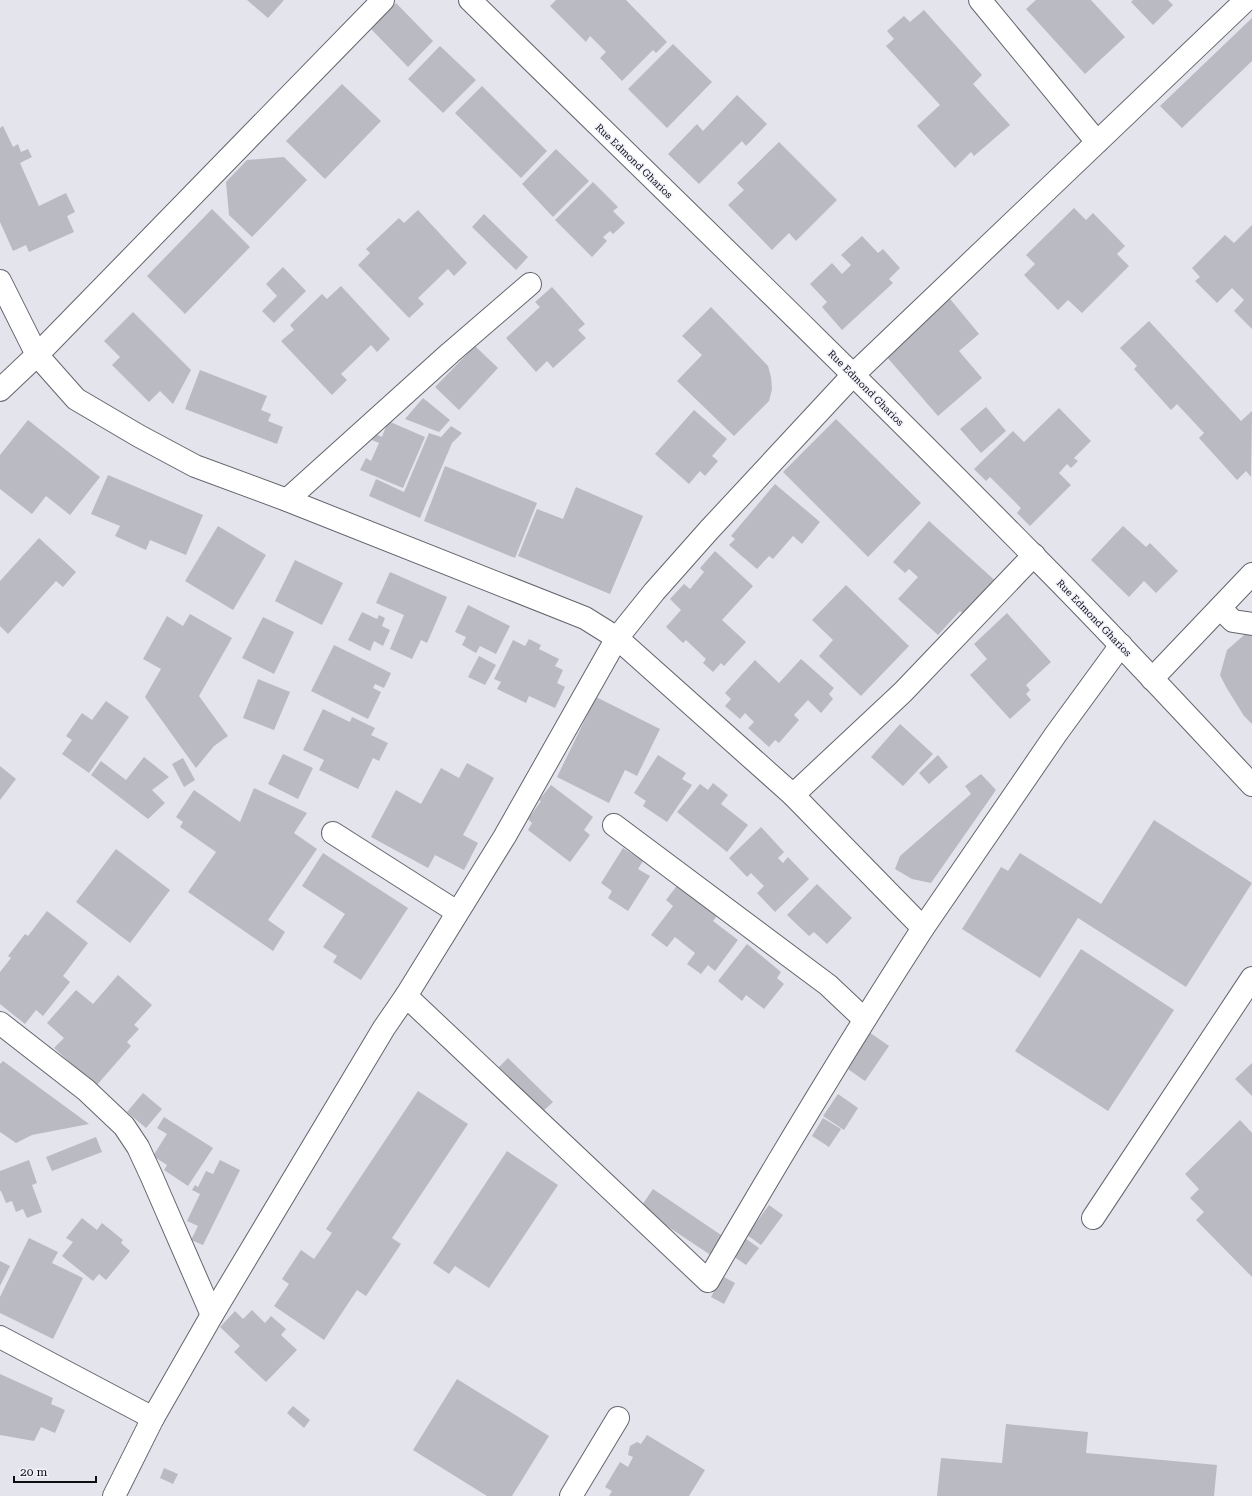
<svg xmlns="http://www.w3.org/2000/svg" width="1252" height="1496" viewBox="0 0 1252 1496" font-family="'Roboto Serif',serif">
<rect width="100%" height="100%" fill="#e4e4ed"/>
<!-- building -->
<g fill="#b9bac2">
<polygon points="247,0 284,0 268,18"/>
<polygon points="556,0 626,0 667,42 656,53 653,50 622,81 600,58 606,52 590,36 586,42 550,6"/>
<polygon points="1036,0 1091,0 1125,37 1085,74 1026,9"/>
<polygon points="1133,0 1168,0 1173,5 1153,25 1131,2"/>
<polygon points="396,3 433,41 408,67 371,29"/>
<polygon points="924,10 982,75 973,84 1010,125 974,156 971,152 955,168 917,126 940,105 886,46 894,39 887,31 904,16 910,22"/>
<polygon points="1252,18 1252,61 1182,128 1160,106"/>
<polygon points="673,44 712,82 667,128 628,89"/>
<polygon points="440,46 476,80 443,113 408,79"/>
<polygon points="342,84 381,121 325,179 286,141"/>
<polygon points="482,86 547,151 521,178 455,113"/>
<polygon points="737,95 767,124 746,146 742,141 699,184 668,154 697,124 703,131"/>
<polygon points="3,126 13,147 18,144 21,152 28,149 32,157 20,163 39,206 66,193 75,212 67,216 74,232 29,252 26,245 13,251 0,222 0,128"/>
<polygon points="779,142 837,200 796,241 789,233 772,250 728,205 744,190 737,183"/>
<polygon points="556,149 589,181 553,217 522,184"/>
<polygon points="284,157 307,180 252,237 229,215 226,182 247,160"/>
<polygon points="593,182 618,207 613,211 625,223 613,234 610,231 603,237 607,241 592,257 555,220"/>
<polygon points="1074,208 1086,220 1093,213 1125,246 1117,254 1129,266 1082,313 1068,300 1058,310 1024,275 1035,264 1026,255"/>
<polygon points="212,209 250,247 185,314 147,276"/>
<polygon points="418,210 467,263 454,276 448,269 418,298 424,304 409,318 358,265 370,253 366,249 399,218 404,223"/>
<polygon points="484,214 528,257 516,270 472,227"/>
<polygon points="1252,225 1252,329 1234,311 1244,300 1232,288 1217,303 1195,281 1200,277 1192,268 1225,235 1234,243"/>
<polygon points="862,236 878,253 883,249 900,268 889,279 893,283 842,330 822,307 827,302 810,284 832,263 842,274 851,265 841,255"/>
<polygon points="283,267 306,291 274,323 262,311 277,296 266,284"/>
<polygon points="341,286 390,339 377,352 371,345 341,374 347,380 332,395 281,341 294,330 290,325 322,294 327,299"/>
<polygon points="552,287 585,324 578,330 586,338 553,368 547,361 536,372 506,338 540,307 535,302"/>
<polygon points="946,294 979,334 959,351 982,378 938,416 886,356 924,323 919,317"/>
<polygon points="711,307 768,366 771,377 772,389 769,401 734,436 677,381 702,355 682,336"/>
<polygon points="133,312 191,370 173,404 160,391 149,402 112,365 120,357 104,341"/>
<polygon points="1149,321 1241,421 1252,411 1251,477 1246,471 1237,480 1199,438 1204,433 1177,404 1171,410 1134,369 1137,366 1120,348"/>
<polygon points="475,346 498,368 459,410 435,387"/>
<polygon points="200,370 267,396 261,410 271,414 268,421 283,427 277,444 185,409"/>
<polygon points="423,398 450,420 439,432 405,419"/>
<polygon points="986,407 1006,431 981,453 960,429"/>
<polygon points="1059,408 1091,441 1074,458 1078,461 1071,468 1067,464 1059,473 1071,485 1030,526 1017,513 1021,508 990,477 986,481 974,469 1013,431 1024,442"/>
<polygon points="694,410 727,439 712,456 718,461 705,476 700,471 689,484 655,454"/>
<polygon points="836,419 921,503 868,557 783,472"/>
<polygon points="28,420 100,477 70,515 46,496 32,514 0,489 0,455"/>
<polygon points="388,421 425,437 403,488 360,470 366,458 371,461 379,443 372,440 375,434 382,437"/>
<polygon points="451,426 462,433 452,443 420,518 369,496 376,479 404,492 429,433 441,437"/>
<polygon points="445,466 537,503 515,558 424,521"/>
<polygon points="108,475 203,515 186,555 150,540 146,550 115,536 120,526 91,514"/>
<polygon points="775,484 820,522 802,544 793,536 773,559 769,556 757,569 729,545 735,539 731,536"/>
<polygon points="576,487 643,516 610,594 518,556 537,509 563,519"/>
<polygon points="929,521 1000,585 969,619 960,611 938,635 898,599 918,577 909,569 905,573 893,562"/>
<polygon points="218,526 266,555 233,610 185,581"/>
<polygon points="1123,526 1146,547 1150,543 1178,571 1156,593 1144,581 1129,597 1091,560"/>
<polygon points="39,538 76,572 63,587 56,581 8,634 0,626 0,581"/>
<polygon points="715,551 753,586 722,620 746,642 724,666 721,663 713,672 703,663 706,659 686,640 683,643 666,627 681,610 670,599 684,584 690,589 704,572 700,568"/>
<polygon points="295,560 343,583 322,625 275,601"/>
<polygon points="390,572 447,597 427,643 421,640 412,659 390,649 404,615 376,603"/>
<polygon points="846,585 909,646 861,696 819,656 833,640 812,620"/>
<polygon points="468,605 510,626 496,654 480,646 476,653 462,645 466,637 455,632"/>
<polygon points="362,612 377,619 379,615 385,618 382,626 390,630 383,646 374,641 370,651 348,640"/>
<polygon points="1007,613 1051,662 1026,685 1030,690 1026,694 1031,700 1010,719 970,675 987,659 974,644"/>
<polygon points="190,614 232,638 199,696 228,736 214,746 196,768 145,697 161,669 143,659 167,616 183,626"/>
<polygon points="263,617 294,632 274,674 242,658"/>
<polygon points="1251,629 1252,631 1252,724 1244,716 1226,687 1220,675 1227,650"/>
<polygon points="529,639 541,645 539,649 559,659 555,666 563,670 557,683 565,687 555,708 529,696 526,703 497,689 501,682 494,679 513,640 525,646"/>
<polygon points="334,645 391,673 384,688 375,684 373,688 381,692 368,719 311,691"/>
<polygon points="479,656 496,665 485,685 468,677"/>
<polygon points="801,659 834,688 829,694 833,699 821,713 808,700 794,715 799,720 779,743 775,740 769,747 748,728 754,722 745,713 740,719 725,706 731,699 725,693 755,660 779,683"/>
<polygon points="258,679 290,692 274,730 243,718"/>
<polygon points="596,697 660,729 637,776 625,770 609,803 557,777"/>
<polygon points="106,701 129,717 89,773 62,754 72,740 66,736 82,713 92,720"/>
<polygon points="323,709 350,722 352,717 375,728 371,735 388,743 379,761 373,758 358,789 319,770 324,760 303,750"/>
<polygon points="900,724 933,754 903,786 871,757"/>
<polygon points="283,754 313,768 298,799 268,784"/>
<polygon points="658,755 686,773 682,779 692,785 667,822 643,806 646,801 634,793"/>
<polygon points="938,755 948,767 929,784 919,773"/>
<polygon points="144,757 169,777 152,790 165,803 148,819 91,775 101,761 126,780"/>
<polygon points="183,758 195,780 184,787 172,764"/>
<polygon points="467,763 494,778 463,835 478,843 464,870 435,855 428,868 371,837 396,790 421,804 441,768 459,778"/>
<polygon points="0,766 16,779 0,800"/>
<polygon points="981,774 996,790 931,883 912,879 895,869 900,856 971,794 965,786"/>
<polygon points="713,783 728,795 721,804 748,825 727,852 677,812 700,784 708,790"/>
<polygon points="551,785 593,817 584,830 590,835 570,862 528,830 532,823 528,819 541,801 539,800"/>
<polygon points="254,788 307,813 294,833 317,849 268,920 285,932 273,951 188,892 216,852 180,827 183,822 176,817 194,790 240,822"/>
<polygon points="1154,820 1252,883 1186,987 1078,918 1040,978 962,929 1001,867 1008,871 1020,853 1101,904"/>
<polygon points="761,827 784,852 778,858 783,863 788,857 809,879 775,912 757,893 764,886 751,873 747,877 729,858"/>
<polygon points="623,848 643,861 638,869 650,876 628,911 608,898 612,891 601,883"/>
<polygon points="116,849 170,890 130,943 76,902"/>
<polygon points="323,853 408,908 361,980 333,962 337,956 323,947 345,914 302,886"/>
<polygon points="679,883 719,913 713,921 738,940 715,971 708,965 701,974 687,964 695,953 675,937 667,947 651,935 673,906 666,900"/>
<polygon points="817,884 852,918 827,944 814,932 809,936 787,915"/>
<polygon points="47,911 88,943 63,976 70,982 43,1016 36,1010 25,1024 0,1004 0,972 11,958 8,956 25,934 28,936"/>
<polygon points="747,944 781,972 777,978 784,984 764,1009 746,995 742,1001 718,981"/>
<polygon points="1081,949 1174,1010 1108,1111 1015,1051"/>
<polygon points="118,975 152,1005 134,1025 139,1029 127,1042 131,1046 96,1086 54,1048 64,1038 47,1023 76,990 93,1004"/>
<polygon points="869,1032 889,1046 865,1081 845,1067"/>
<polygon points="508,1058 553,1102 540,1114 496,1070"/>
<polygon points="3,1061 89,1124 32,1135 16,1143 0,1132 0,1064"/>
<polygon points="1252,1063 1252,1096 1235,1079"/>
<polygon points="418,1091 468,1124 392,1238 401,1244 366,1296 357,1290 324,1340 274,1306 289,1284 282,1279 301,1250 314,1259 332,1233 326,1229"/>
<polygon points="143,1093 162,1109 146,1128 127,1112"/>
<polygon points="838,1094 858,1108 844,1130 823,1116"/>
<polygon points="164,1117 213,1148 188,1186 164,1170 167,1165 153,1156 167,1134 157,1128"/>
<polygon points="823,1118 841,1129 829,1147 812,1136"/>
<polygon points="1240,1120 1252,1133 1252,1277 1196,1220 1204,1212 1190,1198 1199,1189 1185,1174"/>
<polygon points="96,1137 102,1152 52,1171 46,1157"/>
<polygon points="507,1151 558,1185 489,1288 455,1266 449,1274 433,1263"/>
<polygon points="29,1160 37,1183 32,1185 42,1212 27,1218 23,1209 16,1212 12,1201 6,1203 1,1191 0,1191 0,1171"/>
<polygon points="220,1160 240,1170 203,1245 191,1240 198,1226 187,1221 200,1194 192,1190 195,1185 198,1187 206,1171 213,1174"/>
<polygon points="653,1189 724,1237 712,1256 640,1208"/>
<polygon points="769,1205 783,1215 761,1245 747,1235"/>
<polygon points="82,1218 97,1230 102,1223 123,1240 121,1243 130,1251 106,1280 99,1274 93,1281 62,1256 73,1242 66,1238"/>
<polygon points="29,1238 58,1252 52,1263 83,1278 53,1339 0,1313 0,1297"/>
<polygon points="745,1238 759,1248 746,1265 733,1256"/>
<polygon points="0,1261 10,1266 0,1286"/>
<polygon points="722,1276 735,1283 724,1304 711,1297"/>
<polygon points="252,1310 265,1323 271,1316 286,1329 281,1335 297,1350 266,1382 234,1352 240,1346 220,1327 235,1311 243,1319"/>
<polygon points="0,1374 53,1398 51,1404 65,1410 55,1433 41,1427 34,1441 0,1435"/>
<polygon points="457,1379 549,1436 512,1496 487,1496 413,1450"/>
<polygon points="293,1406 310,1420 304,1428 287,1413"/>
<polygon points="1006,1424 1088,1432 1086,1453 1217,1465 1214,1496 937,1496 941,1458 1002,1463"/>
<polygon points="647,1435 705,1470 689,1496 609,1496 612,1491 605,1487 620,1462 628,1467 633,1457 628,1455 630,1446 637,1442 641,1444"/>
<polygon points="164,1468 178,1474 173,1484 160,1478"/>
</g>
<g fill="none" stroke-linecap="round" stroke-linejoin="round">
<!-- minor casing -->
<g stroke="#64656d" stroke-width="24">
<g id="minor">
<path d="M470 0C658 184 848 367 1033 555 1108 630 1180 708 1252 785"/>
<polyline points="980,0 1097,142"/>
<path d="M0 281 37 355 76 399 139 436 195 466 287 500 585 618 617 638 793 795 923 928C848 1044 777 1162 708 1281L406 996"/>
<polyline points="0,390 37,355 383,0"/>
<polyline points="287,500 450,353 530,284"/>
<polyline points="1220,608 1233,621 1252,624"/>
<polyline points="1152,679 1252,574"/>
<polyline points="793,795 903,692 1034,555"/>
<polyline points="614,825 828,985 864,1019"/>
<polyline points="333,833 457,912"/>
<polyline points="923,928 1056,734 1121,645"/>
<polyline points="0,1023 86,1090 124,1126 138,1147 151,1175 212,1315"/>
<polyline points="1093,1218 1252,978"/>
<polyline points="0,1337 153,1418"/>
<polyline points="114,1496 153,1418 212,1315 384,1028 406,996 505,836 617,638 654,592 709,530 853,375 1246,0"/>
<polyline points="571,1496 618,1418"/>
</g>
</g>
<!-- minor -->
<use href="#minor" stroke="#fff" stroke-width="22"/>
</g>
<g text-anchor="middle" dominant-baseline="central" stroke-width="3" stroke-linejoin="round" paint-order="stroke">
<!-- street labels -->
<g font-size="10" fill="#0e0e11" stroke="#f1f2fb">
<text transform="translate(634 161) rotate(44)">Rue Edmond Gharios</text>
<text transform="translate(866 388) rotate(45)">Rue Edmond Gharios</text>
<text transform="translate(1094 618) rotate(46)">Rue Edmond Gharios</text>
</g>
</g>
<!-- scale -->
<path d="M14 1476v6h82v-6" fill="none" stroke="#0e0e11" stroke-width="2"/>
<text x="20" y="1476" font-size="12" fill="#0e0e11" stroke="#f1f2fb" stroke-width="3" paint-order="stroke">20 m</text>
</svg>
